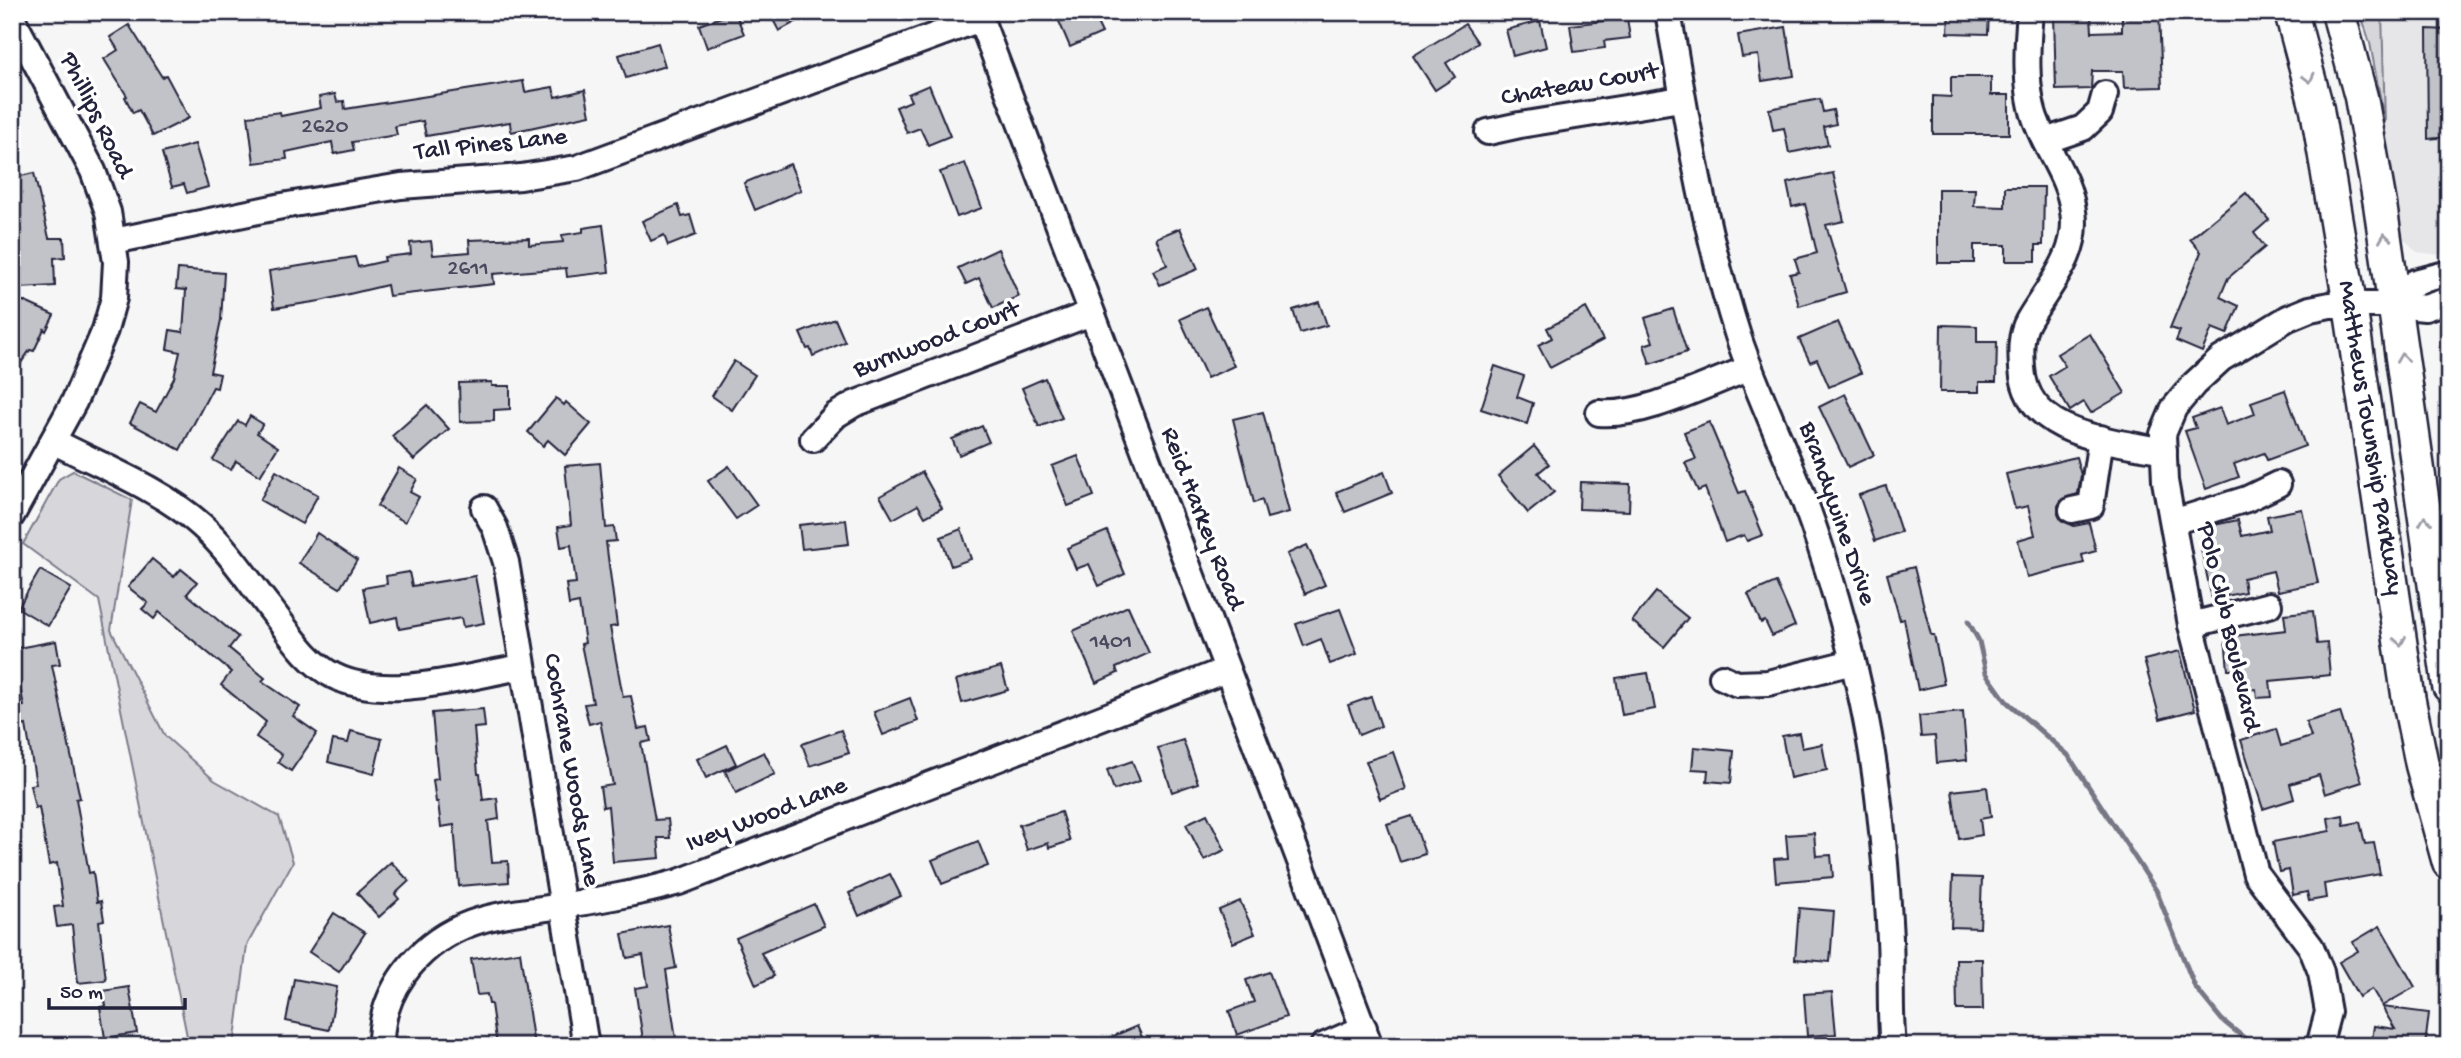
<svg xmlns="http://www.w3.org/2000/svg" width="2461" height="1058" viewBox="0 0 2461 1058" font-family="'Gochi Hand',sans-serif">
<rect width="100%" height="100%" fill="#f6f6f7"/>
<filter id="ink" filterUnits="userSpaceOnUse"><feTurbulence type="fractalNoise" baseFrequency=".0143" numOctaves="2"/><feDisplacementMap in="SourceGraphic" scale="14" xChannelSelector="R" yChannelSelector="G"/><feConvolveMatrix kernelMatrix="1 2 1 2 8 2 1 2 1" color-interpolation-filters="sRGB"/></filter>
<g filter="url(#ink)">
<!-- built -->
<polygon fill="#e6e6e9" points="2382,12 2449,12 2449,250 2440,255 2417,252 2401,236 2385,136"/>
<!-- green -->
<g fill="#d7d7db" stroke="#7c7c8b" stroke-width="2">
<polygon points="2360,12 2382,12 2385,123 2370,43"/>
<polygon points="73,471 132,500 111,630 165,736 214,780 279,817 293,862 247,945 234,1046 189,1046 99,600 23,544 59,479"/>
</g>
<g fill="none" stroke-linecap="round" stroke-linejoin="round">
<!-- stream -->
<polyline stroke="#767685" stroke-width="5" points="1968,621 1979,641 1986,673 2006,701 2068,755 2156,890 2195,987 2222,1020 2254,1046"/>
</g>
<!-- building -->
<g fill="#c2c2c9" stroke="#22223b" stroke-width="2">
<polygon points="735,12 744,34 707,48 699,25"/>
<polygon points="769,12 814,12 779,31"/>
<polygon points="1055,12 1092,12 1102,33 1070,47"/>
<polygon points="1949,12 1989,12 1988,34 1948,33"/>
<polygon points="2122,12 2159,12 2162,87 2124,88 2123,71 2092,71 2091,89 2056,90 2054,15 2091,15 2092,32 2122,31"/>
<polygon points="1627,18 1630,38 1604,41 1605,48 1574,52 1570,25"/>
<polygon points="1540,21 1546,47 1513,56 1506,30"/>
<polygon points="1465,24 1478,43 1446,63 1455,77 1435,90 1413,56"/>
<polygon points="129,25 162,77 166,75 189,118 153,136 139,110 133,113 125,97 127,96 104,59 118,50 110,37"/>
<polygon points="1786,27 1794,76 1762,81 1758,55 1742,57 1738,35"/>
<polygon points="2427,29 2449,30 2449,137 2428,139"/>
<polygon points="658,43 665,66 626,78 619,55"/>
<polygon points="1951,77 1991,77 1991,95 2009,95 2009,134 1933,134 1933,96 1951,97"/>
<polygon points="523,81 525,92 553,87 555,97 585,90 590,115 511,132 510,122 426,136 423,121 395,126 397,135 352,142 354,150 334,154 332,142 286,152 287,159 254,163 248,116 280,112 281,116 321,108 319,97 335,94 337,102 344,101 345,109"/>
<polygon points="929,85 950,136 928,145 920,128 907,133 896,107 911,101 908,94"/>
<polygon points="1820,99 1823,112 1833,110 1836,124 1824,127 1828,145 1789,153 1784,128 1773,130 1769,109"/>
<polygon points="195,144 208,187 187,193 184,184 172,187 162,153"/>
<polygon points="965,163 982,208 957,217 940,172"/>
<polygon points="790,164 801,190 755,210 744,183"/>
<polygon points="34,173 49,238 64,238 65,257 54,258 55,286 20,288 18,263 12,263 12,178"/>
<polygon points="1833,173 1844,221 1826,225 1846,292 1799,306 1790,274 1799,272 1795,259 1817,253 1805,204 1792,207 1787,183"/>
<polygon points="2005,187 2044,187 2043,245 2036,245 2036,261 2006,261 2006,245 1974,245 1974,263 1938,263 1938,189 1975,189 1974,206 2005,207"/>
<polygon points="2246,193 2269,220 2254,233 2265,247 2228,278 2220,297 2239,306 2227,334 2212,328 2202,352 2176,341 2180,331 2170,328 2201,252 2190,239"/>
<polygon points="678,205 682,217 690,215 696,235 668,246 664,235 651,241 642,221"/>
<polygon points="603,225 609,272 567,277 566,268 493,274 494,284 389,296 387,285 320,301 274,308 269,271 355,257 358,267 385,261 384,257 411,254 410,243 431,241 433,255 470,252 469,240 529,238 529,245 563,242 562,235 583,232 583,228"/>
<polygon points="1180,228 1198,269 1160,285 1153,271 1167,265 1156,238"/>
<polygon points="998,249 1019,296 993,308 979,278 966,284 958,268"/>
<polygon points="178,269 224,273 221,320 210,372 220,374 217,388 213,387 180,450 130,423 140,404 156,412 174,378 180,352 167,349 170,330 183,332 186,290 176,289"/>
<polygon points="12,296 54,315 46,331 44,329 34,351 30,350 12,376"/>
<polygon points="1319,302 1327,325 1300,333 1293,310"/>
<polygon points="1206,307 1234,366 1207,378 1180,319"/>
<polygon points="1586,308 1603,340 1550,368 1538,345 1552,338 1547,328"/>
<polygon points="1673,309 1687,352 1650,364 1644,345 1653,342 1645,318"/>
<polygon points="835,319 845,342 813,356 810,348 807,349 800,333"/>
<polygon points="1838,322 1861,373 1829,387 1817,359 1810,362 1799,339"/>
<polygon points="1941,325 1977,326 1977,342 1997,342 1996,382 1979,382 1979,392 1940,392"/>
<polygon points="2090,334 2125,393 2091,413 2084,402 2070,411 2049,376 2065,366 2057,354"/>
<polygon points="734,361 755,375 732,410 712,396"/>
<polygon points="1495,366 1524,376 1517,397 1533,403 1527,424 1481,409"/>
<polygon points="1045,378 1062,418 1039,427 1022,388"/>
<polygon points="492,382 492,386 510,386 510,409 494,410 494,421 460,422 459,383"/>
<polygon points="2285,390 2305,446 2267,460 2264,453 2234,464 2239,477 2206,489 2185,431 2196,428 2192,418 2220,408 2226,425 2255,414 2251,402"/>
<polygon points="1845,394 1874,455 1848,467 1819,407"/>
<polygon points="556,398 564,405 566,402 591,424 565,455 548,440 543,446 528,432"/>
<polygon points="427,405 449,429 414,460 392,436"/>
<polygon points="1263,412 1289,512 1267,518 1262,500 1254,503 1233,419"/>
<polygon points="250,416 263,424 257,433 278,447 260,476 236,461 231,470 213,460 238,421 245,425"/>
<polygon points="1709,422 1739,493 1745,491 1763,535 1747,541 1744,535 1725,542 1705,488 1698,491 1685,463 1696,459 1684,432"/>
<polygon points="982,426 989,442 959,455 952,439"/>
<polygon points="1534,446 1549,464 1538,473 1554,492 1528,513 1498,476"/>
<polygon points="1078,456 1094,496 1068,506 1052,466"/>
<polygon points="2076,457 2081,475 2078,494 2062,499 2058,506 2058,514 2061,520 2074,526 2089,523 2096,551 2082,555 2084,563 2027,577 2018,540 2035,535 2028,506 2015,509 2006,474"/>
<polygon points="600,463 606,528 614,527 616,541 606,542 617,626 610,627 623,697 631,696 638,729 648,727 651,741 641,743 655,820 668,819 670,838 658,838 660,858 613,862 608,806 603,807 600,787 613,785 600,721 589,724 584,704 593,703 581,644 585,643 579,603 569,605 566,584 576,583 571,545 561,547 558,527 571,525 565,466"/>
<polygon points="729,466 757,505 736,519 708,481"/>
<polygon points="399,468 417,479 410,492 419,497 405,522 377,506"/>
<polygon points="276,471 318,495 302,524 260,500"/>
<polygon points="922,472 942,508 925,517 918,505 893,519 880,496"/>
<polygon points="1384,472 1392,493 1345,512 1336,492"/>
<polygon points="1580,482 1630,484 1629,511 1579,509"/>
<polygon points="1886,486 1901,532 1875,541 1859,495"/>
<polygon points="2302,509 2318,583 2278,591 2273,571 2243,578 2245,592 2212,599 2199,539 2212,537 2209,526 2238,520 2242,536 2270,530 2267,516"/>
<polygon points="846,520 849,544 802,549 799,525"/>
<polygon points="961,529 971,559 951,566 941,537"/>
<polygon points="1107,531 1125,574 1099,586 1089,564 1076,569 1067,548"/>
<polygon points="317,533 357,560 340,588 299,563"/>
<polygon points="1307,545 1325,585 1305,594 1287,554"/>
<polygon points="152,559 174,577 181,569 197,582 187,594 238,637 229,648 265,678 262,681 300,707 293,716 317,733 291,771 278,762 282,755 256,737 266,722 221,685 231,672 159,612 154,619 142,609 148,603 128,587"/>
<polygon points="1914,567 1931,635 1934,635 1944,684 1918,690 1904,619 1900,620 1887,574"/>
<polygon points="40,570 71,588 48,626 18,608"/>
<polygon points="409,572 412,586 475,576 484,623 463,627 461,618 399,629 397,617 370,623 363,588 387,584 386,576"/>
<polygon points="1776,582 1795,626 1772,636 1765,621 1761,623 1748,594"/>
<polygon points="1656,592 1688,618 1664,647 1632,621"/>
<polygon points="1128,606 1149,653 1116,668 1118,673 1096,683 1073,631"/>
<polygon points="1340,609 1357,654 1330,664 1321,639 1304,646 1296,624"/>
<polygon points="2313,611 2317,644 2327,643 2330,675 2270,681 2272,697 2257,698 2256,689 2238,691 2235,670 2228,670 2225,637 2286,630 2284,614"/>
<polygon points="56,641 60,664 52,665 80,798 76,799 89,873 93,872 97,902 101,901 104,920 99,921 106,980 78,983 72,925 57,927 54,907 63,906 57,863 49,865 39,807 35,808 30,785 36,784 26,725 17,727 13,708 24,706 16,668 12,669 12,649"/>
<polygon points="2180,651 2195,710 2160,719 2144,660"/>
<polygon points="1001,667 1008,690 962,703 956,680"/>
<polygon points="1648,673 1655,709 1622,715 1616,678"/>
<polygon points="1371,697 1381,726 1359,735 1348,705"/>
<polygon points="910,698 918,721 883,735 874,712"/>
<polygon points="483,709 485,727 474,728 478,774 480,774 483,800 497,798 499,819 488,821 492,862 508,861 509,882 459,886 454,825 441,827 438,802 436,802 433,780 438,779 432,713"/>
<polygon points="1963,712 1967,760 1937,763 1935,736 1921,737 1919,716"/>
<polygon points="2340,712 2362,782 2325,794 2319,775 2290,784 2294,799 2263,809 2241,740 2276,729 2281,746 2311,737 2306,722"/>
<polygon points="841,730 849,753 810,766 802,744"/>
<polygon points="351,731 382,739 374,774 328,762 333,740 348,743"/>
<polygon points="1799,733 1802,748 1822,744 1827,770 1790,778 1782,736"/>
<polygon points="1183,740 1198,783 1172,792 1158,748"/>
<polygon points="727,745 736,764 706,778 697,759"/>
<polygon points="1694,747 1734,751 1731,783 1707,781 1708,770 1692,769"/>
<polygon points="764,752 775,774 736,793 725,771"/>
<polygon points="1393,752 1406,789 1380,799 1366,761"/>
<polygon points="1132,761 1140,781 1114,790 1107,770"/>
<polygon points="1987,787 1991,817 1980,819 1982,835 1959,839 1952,791"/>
<polygon points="1061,812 1070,841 1049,848 1048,843 1027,850 1019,825"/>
<polygon points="1207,814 1225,850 1204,860 1186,824"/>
<polygon points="2343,815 2344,825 2360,822 2365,844 2374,843 2380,874 2324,884 2326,898 2309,901 2307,892 2293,895 2289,870 2279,872 2273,842 2330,831 2328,818"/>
<polygon points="1412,816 1425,854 1400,862 1387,824"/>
<polygon points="1814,833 1816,856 1831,855 1833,877 1776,882 1774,859 1788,858 1786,835"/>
<polygon points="978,841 988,866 942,884 932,860"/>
<polygon points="391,862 409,881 395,894 399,899 379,917 357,893"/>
<polygon points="890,874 901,896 859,916 849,893"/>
<polygon points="1953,877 1982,878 1980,928 1951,927"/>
<polygon points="1240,901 1255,934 1233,943 1219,910"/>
<polygon points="814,904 824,926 761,953 774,976 756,985 736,938"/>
<polygon points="1799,908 1834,911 1830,962 1795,959"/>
<polygon points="334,913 365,933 339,972 309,952"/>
<polygon points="668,925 676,968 666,970 677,1046 644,1046 635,988 648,986 643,955 627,958 622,934"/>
<polygon points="2380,926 2415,987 2382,1006 2372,989 2359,997 2339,962 2358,951 2353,942"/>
<polygon points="520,952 534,1046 497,1046 491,1004 489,1004 487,994 477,995 471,959"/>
<polygon points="1956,959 1982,959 1983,1010 1957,1010"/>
<polygon points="1269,972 1286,1017 1237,1035 1229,1011 1254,1002 1246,980"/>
<polygon points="294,979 337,987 329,1030 286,1021"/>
<polygon points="129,987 137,1033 105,1038 100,1007 106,1006 103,991"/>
<polygon points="1832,992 1836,1034 1807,1036 1804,994"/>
<polygon points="2382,1007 2429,1013 2425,1046 2371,1046 2374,1026 2395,1029"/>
<polygon points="1137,1026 1146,1046 1090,1046"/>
</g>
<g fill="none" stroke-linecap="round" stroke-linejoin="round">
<!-- minor casing -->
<g stroke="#22223b" stroke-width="30">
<g id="minor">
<polyline points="978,12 1370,1046"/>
<path d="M1668 12C1687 122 1704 230 1738 336 1757 392 1783 445 1804 500 1828 565 1847 632 1862 700 1879 778 1886 859 1890 939 1892 974 1889 1010 1893 1046"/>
<path d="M2030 12C2027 45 2024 92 2037 123 2048 153 2069 178 2073 211 2080 255 2048 286 2028 321 2020 335 2021 353 2022 368 2026 437 2112 440 2164 451"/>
<polyline points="12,18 93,171 108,212 116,262 114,298 105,330 74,402 12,515"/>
<polyline points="1488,132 1520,125 1681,99"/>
<polyline points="2045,141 2083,128 2100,112 2105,94"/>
<polyline points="114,241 282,206 401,186 521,177 577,168 980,19"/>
<polyline points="2395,305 2415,282 2449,273"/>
<path d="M1599 413C1643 417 1707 384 1750 368"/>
<polyline points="813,439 836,415 854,404 1091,313"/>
<path d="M53 441C101 466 161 489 201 525 227 548 247 579 269 607 288 631 306 662 334 676 386 702 467 676 522 667"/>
<polyline points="484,508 495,528 506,562 586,1046"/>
<polyline points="2072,510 2091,506 2101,438"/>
<polyline points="2173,522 2247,499 2278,484"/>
<polyline points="2191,625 2269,605"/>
<polyline points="1722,677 1737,684 1768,683 1853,662"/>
<path d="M381 1046C380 992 416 947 464 926 489 915 521 912 548 908 592 901 636 894 679 882L1226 670"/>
<polyline points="1323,1046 1364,1028"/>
<polyline points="2319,1046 2328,1012 2321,972 2311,947 2256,874 2191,625 2165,481 2163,434 2174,408 2194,384 2221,359 2288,318 2310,309 2330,305 2395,305 2425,308 2449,300"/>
</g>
</g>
<!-- major casing -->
<g stroke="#22223b" stroke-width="37">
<g id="major">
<polyline points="2291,12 2317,109 2350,305 2409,701 2422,765 2449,863"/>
<polyline points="2338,12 2361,97 2380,204 2449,686"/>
</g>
</g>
<!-- minor -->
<use href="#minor" stroke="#fff" stroke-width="24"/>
<!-- major -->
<use href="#major" stroke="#fff" stroke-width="32"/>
</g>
<!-- one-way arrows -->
<defs><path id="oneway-chevron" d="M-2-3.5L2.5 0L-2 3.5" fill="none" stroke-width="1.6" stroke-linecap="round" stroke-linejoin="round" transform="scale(1.75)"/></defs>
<g stroke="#9c9ca7">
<use href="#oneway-chevron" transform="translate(2309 78) rotate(76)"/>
<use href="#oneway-chevron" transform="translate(2385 238) rotate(-98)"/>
<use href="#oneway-chevron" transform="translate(2402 358) rotate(-98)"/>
<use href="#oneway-chevron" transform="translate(2425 521) rotate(-98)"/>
<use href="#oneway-chevron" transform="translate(2400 641) rotate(81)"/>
</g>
</g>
<g text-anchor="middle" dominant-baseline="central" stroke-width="7" stroke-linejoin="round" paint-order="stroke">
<!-- number labels -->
<g font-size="23" fill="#4a4a5e">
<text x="325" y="127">2620</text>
<text x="468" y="269">2611</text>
<text x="1111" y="642">1401</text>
</g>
<!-- street labels -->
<g font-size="26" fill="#22223b" stroke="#fff">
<text transform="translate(1580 86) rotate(-10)">Chateau Court</text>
<text transform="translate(95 116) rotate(64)">Phillips Road</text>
<text transform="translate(491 146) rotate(-6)">Tall Pines Lane</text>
<text transform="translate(937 341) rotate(-21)">Burnwood Court</text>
<text transform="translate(2369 438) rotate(81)">Matthews Township Parkway</text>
<text transform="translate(1836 514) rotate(71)">Brandywine Drive</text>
<text transform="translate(1201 519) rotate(69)">Reid Harkey Road</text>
<text transform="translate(2227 627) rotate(77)">Polo Club Boulevard</text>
<text transform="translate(570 770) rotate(80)">Cochrane Woods Lane</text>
<text transform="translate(767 816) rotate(-21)">Ivey Wood Lane</text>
</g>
</g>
<!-- margin -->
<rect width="2461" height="1058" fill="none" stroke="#fff" stroke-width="42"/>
<rect x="21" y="21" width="2419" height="1016" fill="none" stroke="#22223b" stroke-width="2.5" filter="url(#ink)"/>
<!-- scale -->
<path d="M49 998v10h136v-10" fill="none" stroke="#22223b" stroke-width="3.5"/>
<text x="60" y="998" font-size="21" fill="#22223b" stroke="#ffffff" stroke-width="5" paint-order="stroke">50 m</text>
</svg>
